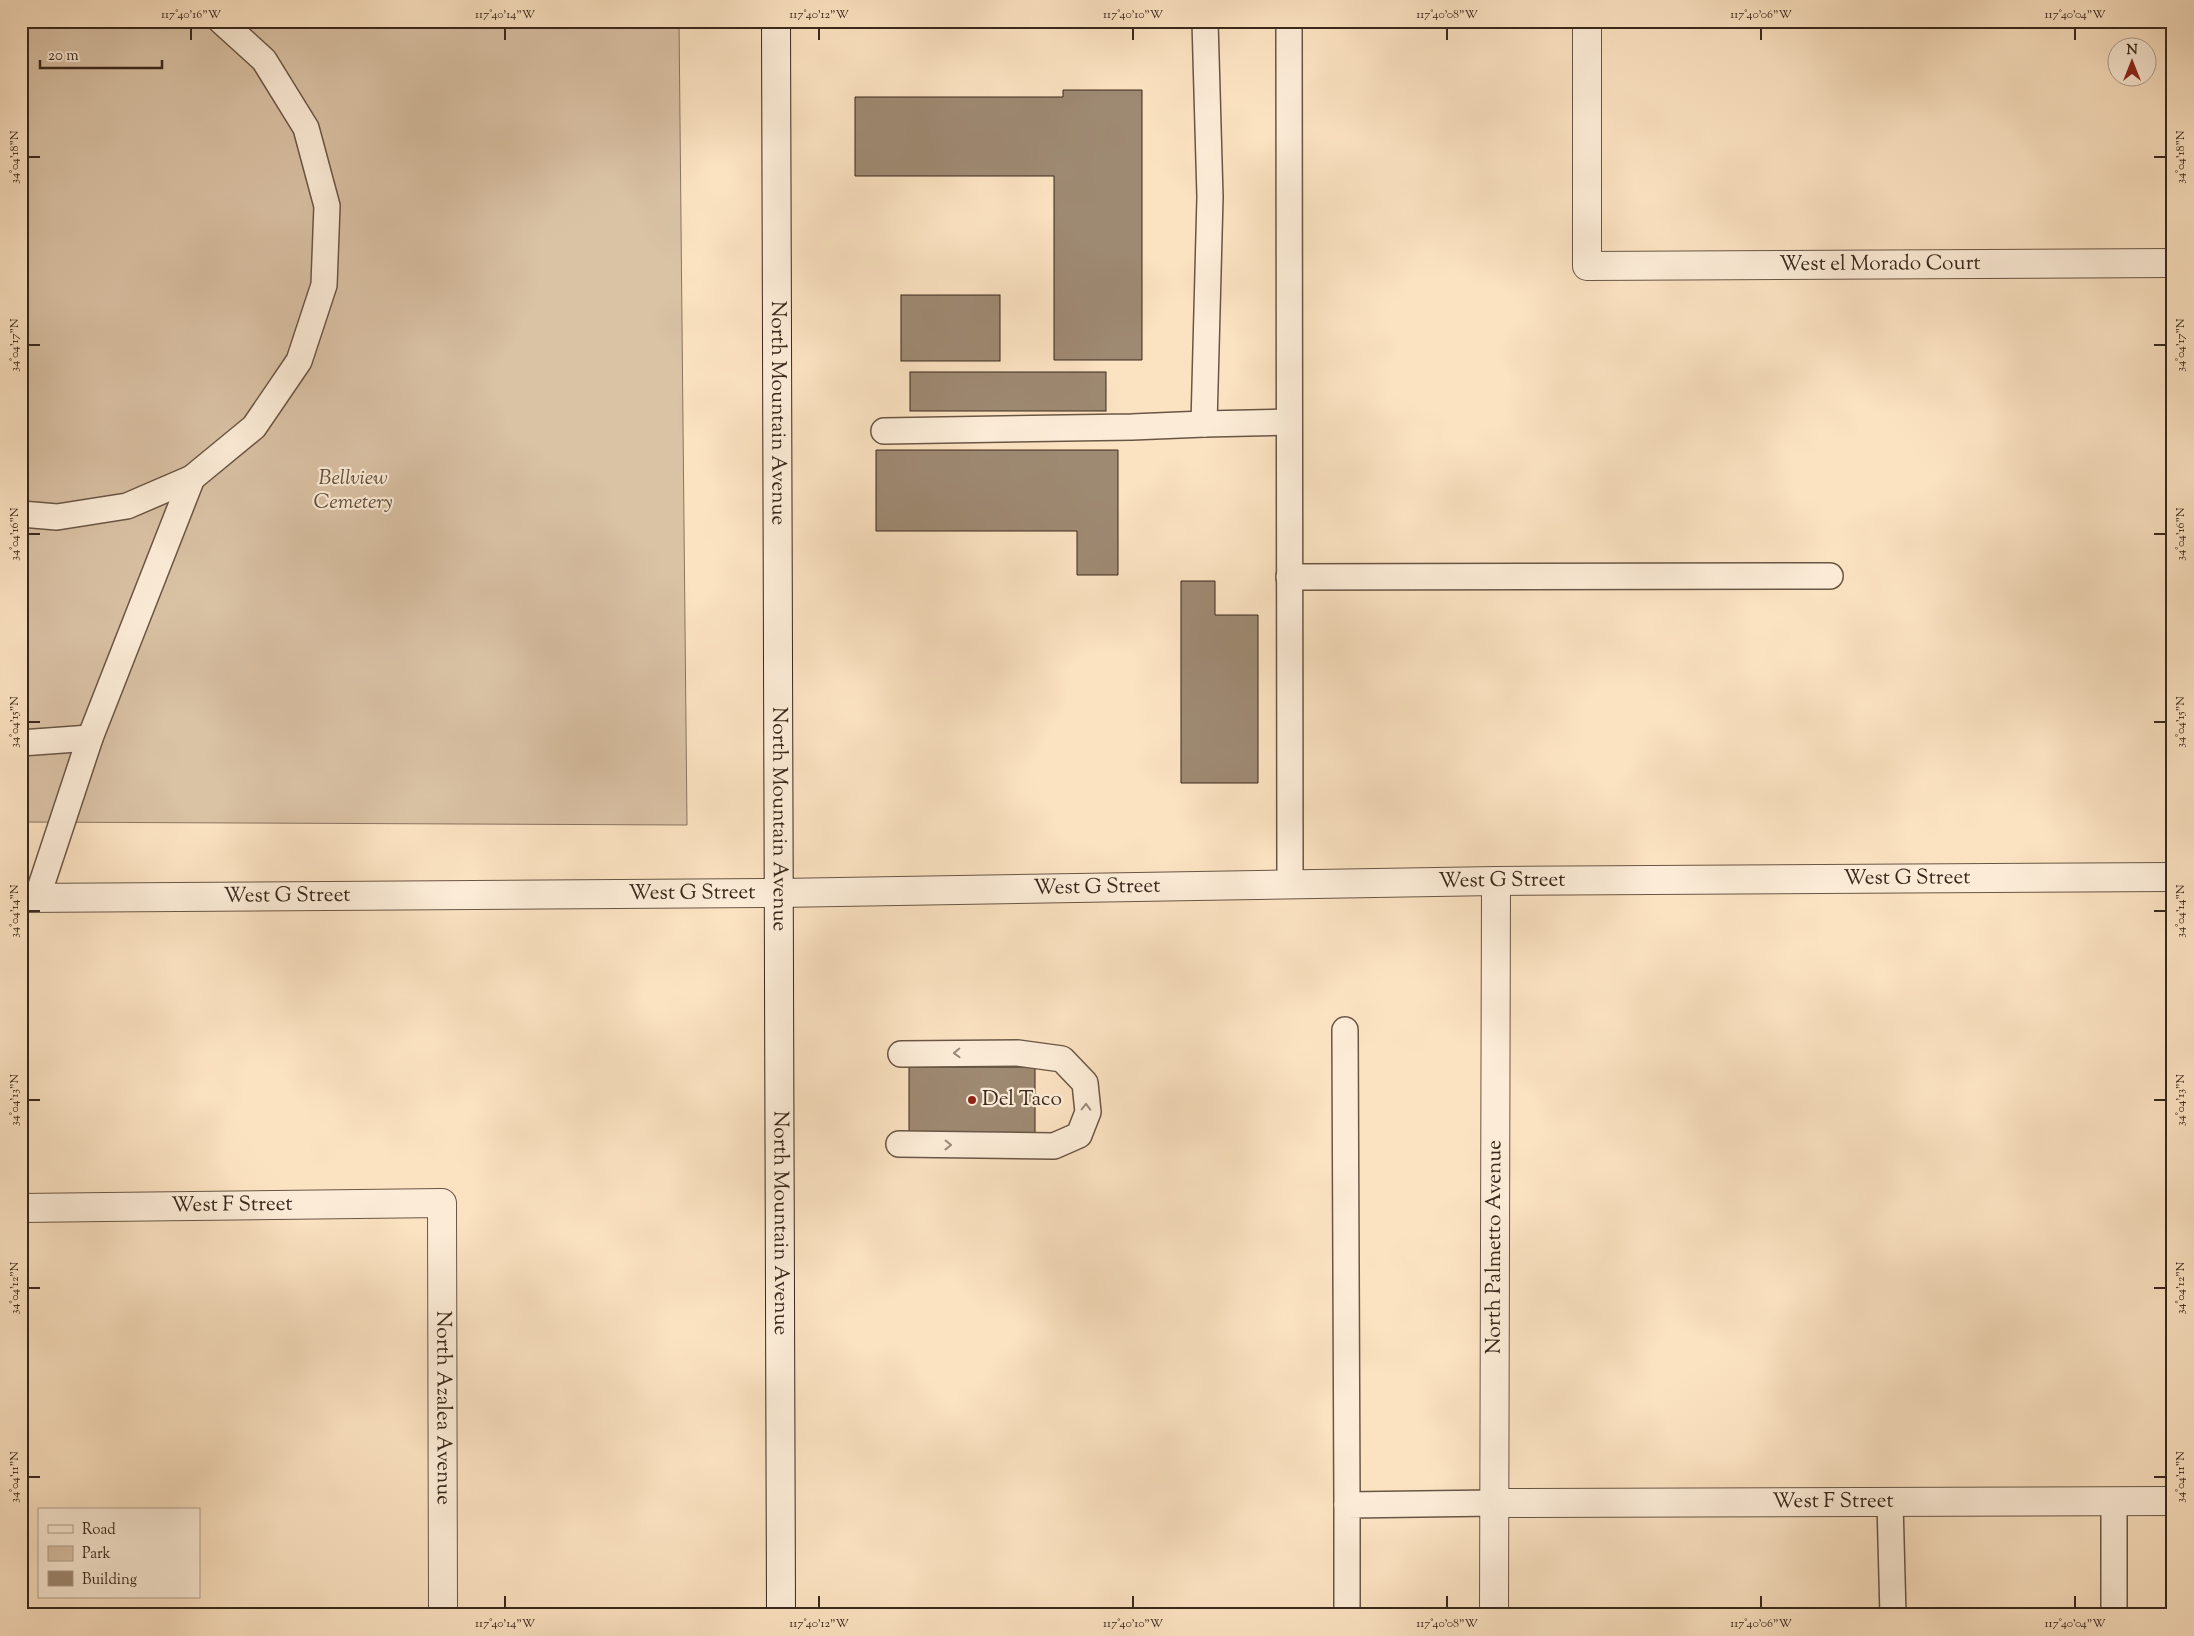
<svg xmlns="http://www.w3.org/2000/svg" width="2194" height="1636" viewBox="0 0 2194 1636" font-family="'Sorts Mill Goudy',serif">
<rect width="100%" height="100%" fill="#fbe2c1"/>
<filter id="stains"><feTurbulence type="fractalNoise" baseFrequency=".004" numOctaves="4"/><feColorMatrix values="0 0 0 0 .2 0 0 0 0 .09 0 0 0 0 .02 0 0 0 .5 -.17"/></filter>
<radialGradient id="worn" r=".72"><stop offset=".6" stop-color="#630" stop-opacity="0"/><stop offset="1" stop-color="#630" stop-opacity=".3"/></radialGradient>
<!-- green -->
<polygon fill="#dac2a5" stroke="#8a7560" points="21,21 679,21 687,825 21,822"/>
<!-- building -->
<g fill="#9e8972" stroke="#3a281c">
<polygon points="1063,90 1142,90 1142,360 1054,360 1054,176 855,176 855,97 1063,97"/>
<rect x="901" y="295" width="99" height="66"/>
<rect x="910" y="372" width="196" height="39"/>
<polygon points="876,450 1118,450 1118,575 1077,575 1077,531 876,531"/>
<polygon points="1181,581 1215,581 1215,615 1258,615 1258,783 1181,783"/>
<polygon points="909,1067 1035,1067 1035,1133 909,1134"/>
</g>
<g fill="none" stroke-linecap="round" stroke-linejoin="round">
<!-- service casing -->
<g stroke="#6a5645" stroke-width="28">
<g id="service">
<polyline points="1205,21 1210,197 1204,424 1289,422"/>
<polyline points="1289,21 1290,884"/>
<polyline points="884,431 1132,427 1204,424"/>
<polyline points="21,514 57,517 127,506 192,478 254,427 299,361 324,285 327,206 306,128 264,60 221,21"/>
<polyline points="1289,577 1830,576"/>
<polyline points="21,743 90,738"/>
<polyline points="37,898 90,738 192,478"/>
<polyline points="1345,1030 1347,1505"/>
<polyline points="899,1144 1054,1146 1079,1135 1088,1112 1085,1083 1062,1059 1018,1053 901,1054"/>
<polyline points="2114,1501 2114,1615"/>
<polyline points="1890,1503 1893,1615"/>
<polyline points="1347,1615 1347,1505 1494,1503"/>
</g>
</g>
<!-- minor casing -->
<g stroke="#6a5645" stroke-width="30">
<g id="minor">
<path id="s1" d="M1587 21V266L2173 263"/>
<path id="s2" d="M21 1208 442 1203 443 1615"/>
<path id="s3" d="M1494 1503 2173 1501"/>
<path id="s4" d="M1494 1615 1496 881"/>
</g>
</g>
<!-- tertiary casing -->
<g stroke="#6a5645" stroke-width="30">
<g id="tertiary">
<path id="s5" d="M21 898 779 893 1496 881 2173 877"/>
</g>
</g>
<!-- secondary casing -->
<g stroke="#3a281c" stroke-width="30">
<g id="secondary">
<path id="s6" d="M776 21 781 1615"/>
</g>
</g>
<!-- service -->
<use href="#service" stroke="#fcecd7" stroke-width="25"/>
<!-- minor -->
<use href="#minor" stroke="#fcecd7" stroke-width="28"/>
<!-- tertiary -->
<use href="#tertiary" stroke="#fcecd7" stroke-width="28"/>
<!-- secondary -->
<use href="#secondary" stroke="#fcecd7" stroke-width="28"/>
</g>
<!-- one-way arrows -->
<defs><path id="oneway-chevron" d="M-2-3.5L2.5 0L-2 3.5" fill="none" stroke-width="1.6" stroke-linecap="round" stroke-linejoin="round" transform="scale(1.25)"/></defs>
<g stroke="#9b8a7a">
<use href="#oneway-chevron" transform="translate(957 1053) rotate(178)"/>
<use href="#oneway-chevron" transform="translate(1086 1107) rotate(-89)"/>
<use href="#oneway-chevron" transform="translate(948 1145) rotate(1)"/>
</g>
<!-- ticks -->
<path fill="none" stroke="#3a281c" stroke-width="2" d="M191 28V40M505 28V40M819 28V40M1133 28V40M1447 28V40M1761 28V40M2075 28V40M28 157H40M2154 157H2166M28 345H40M2154 345H2166M28 534H40M2154 534H2166M28 722H40M2154 722H2166M28 911H40M2154 911H2166M28 1100H40M2154 1100H2166M28 1288H40M2154 1288H2166M28 1477H40M2154 1477H2166M505 1596V1608M819 1596V1608M1133 1596V1608M1447 1596V1608M1761 1596V1608M2075 1596V1608"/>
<!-- markers -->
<circle fill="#8f2418" stroke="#fcecd7" stroke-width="2" cx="972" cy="1100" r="5"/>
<g text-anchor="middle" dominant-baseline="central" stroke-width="4.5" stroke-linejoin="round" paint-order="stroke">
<!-- street labels -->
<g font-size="21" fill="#3a281c" stroke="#fcecd7">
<text stroke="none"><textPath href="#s1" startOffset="538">West el Morado Court</textPath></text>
<text stroke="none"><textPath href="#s6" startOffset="392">North Mountain Avenue</textPath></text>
<text stroke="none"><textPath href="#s6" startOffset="798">North Mountain Avenue</textPath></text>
<text stroke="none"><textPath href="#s5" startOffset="1886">West G Street</textPath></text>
<text stroke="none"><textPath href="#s5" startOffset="1481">West G Street</textPath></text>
<text stroke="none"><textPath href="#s5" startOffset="1076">West G Street</textPath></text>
<text stroke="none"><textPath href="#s5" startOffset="671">West G Street</textPath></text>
<text stroke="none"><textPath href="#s5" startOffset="266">West G Street</textPath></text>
<text stroke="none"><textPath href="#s2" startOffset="211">West F Street</textPath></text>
<text stroke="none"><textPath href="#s6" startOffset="1202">North Mountain Avenue</textPath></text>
<text stroke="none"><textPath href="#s4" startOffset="368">North Palmetto Avenue</textPath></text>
<text stroke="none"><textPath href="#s2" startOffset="626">North Azalea Avenue</textPath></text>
<text stroke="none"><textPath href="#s3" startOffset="339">West F Street</textPath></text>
</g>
<!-- park labels -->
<g font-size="21" font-style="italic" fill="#624e3e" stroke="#fcecd7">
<text x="353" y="479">Bellview<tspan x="353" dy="24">Cemetery</tspan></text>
</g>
<!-- poi labels -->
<g font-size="21" fill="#3a281c" stroke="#fcecd7" text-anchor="start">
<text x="982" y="1100">Del Taco</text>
</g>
</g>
<!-- margin -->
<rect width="2194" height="1636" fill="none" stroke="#fbe2c1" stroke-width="55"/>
<!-- legend -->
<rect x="38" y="1508" width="162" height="90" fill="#fcecd7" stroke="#ae9e8c"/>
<rect x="48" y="1525" width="25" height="8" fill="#fcecd7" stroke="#ae9e8c"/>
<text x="82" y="1534" font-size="15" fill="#3a281c">Road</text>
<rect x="48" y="1546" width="25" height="15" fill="#dac2a5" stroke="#ae9e8c"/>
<text x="82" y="1558" font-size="15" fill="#3a281c">Park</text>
<rect x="48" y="1571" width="25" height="15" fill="#9e8972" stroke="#ae9e8c"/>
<text x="82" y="1584" font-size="15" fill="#3a281c">Building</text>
<!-- north arrow -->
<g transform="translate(2132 62)"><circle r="24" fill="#fcecd7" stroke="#ae9e8c"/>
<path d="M0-4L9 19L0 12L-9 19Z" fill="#8f2418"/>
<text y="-8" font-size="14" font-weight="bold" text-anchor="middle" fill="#3a281c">N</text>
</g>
<!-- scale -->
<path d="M40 60v8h122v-8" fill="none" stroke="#3a281c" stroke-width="2.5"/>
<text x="48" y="60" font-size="15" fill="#3a281c" stroke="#fcecd7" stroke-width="4" paint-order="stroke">20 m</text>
<rect x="28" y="28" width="2138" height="1580" fill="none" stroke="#3a281c" stroke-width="2"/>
<g font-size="12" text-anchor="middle" fill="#3a281c">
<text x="191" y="18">117°40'16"W</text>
<text x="505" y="18">117°40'14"W</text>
<text x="819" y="18">117°40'12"W</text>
<text x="1133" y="18">117°40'10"W</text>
<text x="1447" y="18">117°40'08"W</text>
<text x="1761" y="18">117°40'06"W</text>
<text x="2075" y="18">117°40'04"W</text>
<text transform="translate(14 157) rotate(-90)" y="4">34°04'18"N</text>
<text transform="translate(2180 157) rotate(-90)" y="4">34°04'18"N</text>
<text transform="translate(14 345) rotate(-90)" y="4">34°04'17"N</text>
<text transform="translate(2180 345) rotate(-90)" y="4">34°04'17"N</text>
<text transform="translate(14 534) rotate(-90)" y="4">34°04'16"N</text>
<text transform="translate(2180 534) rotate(-90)" y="4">34°04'16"N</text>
<text transform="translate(14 722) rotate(-90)" y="4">34°04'15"N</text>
<text transform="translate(2180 722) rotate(-90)" y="4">34°04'15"N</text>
<text transform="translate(14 911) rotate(-90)" y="4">34°04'14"N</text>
<text transform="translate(2180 911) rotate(-90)" y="4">34°04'14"N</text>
<text transform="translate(14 1100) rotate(-90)" y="4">34°04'13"N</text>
<text transform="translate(2180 1100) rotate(-90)" y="4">34°04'13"N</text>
<text transform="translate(14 1288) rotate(-90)" y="4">34°04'12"N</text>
<text transform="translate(2180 1288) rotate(-90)" y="4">34°04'12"N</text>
<text transform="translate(14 1477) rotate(-90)" y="4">34°04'11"N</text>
<text transform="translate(2180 1477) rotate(-90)" y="4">34°04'11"N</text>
<text x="505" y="1627">117°40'14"W</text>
<text x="819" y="1627">117°40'12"W</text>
<text x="1133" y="1627">117°40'10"W</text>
<text x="1447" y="1627">117°40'08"W</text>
<text x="1761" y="1627">117°40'06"W</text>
<text x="2075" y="1627">117°40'04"W</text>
</g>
<rect width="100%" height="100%" filter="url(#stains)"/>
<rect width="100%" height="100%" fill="url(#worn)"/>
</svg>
